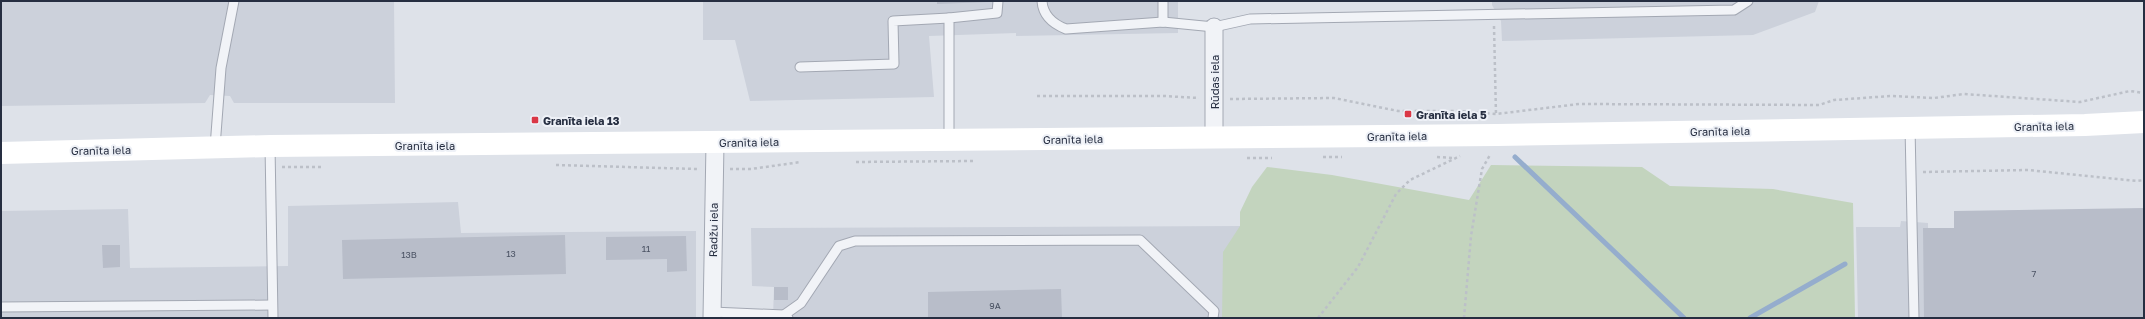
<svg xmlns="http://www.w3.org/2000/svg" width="2145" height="319" viewBox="0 0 2145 319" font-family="'Golos Text',sans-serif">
<rect width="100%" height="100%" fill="#dee2e9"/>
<!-- built -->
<g fill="#ccd1db">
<polygon points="1,1 394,1 395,103 234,103 230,96 210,95 205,103 1,106"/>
<polygon points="703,1 1178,1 1178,33 1016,36 1016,33 929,36 934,97 750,101 735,40 703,40"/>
<polygon points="1492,1 1819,1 1815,12 1753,35 1502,41 1501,21 1492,5"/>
<polygon points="458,202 461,233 696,231 696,318 1,318 1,211 128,209 130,268 288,266 288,206"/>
<polygon points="1901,221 1928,223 1928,228 1954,228 2144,318 1858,318 1856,227 1900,227"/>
<polygon points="1240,226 1238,318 773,318 774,287 752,286 751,228"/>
</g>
<!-- green -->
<polygon fill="#c3d4be" points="1491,165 1642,167 1670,186 1773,189 1853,203 1855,318 1222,318 1223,252 1240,226 1240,212 1252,187 1267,167 1332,175 1469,200"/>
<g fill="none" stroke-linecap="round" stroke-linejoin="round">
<!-- stream -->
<g stroke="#95adcd" stroke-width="5">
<polyline points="1515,157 1684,318"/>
<polyline points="1750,318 1845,264"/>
</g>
</g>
<!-- building -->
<g fill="#b8bdc9">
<polygon points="937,1 988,1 988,2 937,4"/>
<polygon points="2144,208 2144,318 1924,318 1923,228 1954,228 1954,211"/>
<polygon points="565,235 566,274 343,279 342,240"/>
<polygon points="686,236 687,271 667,272 667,259 606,260 606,237"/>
<polygon points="102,245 120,245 120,267 103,268"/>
<rect x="774" y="287" width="14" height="13"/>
<polygon points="1061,289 1062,318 928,318 928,292"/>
</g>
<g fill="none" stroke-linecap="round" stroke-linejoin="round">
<!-- service casing -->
<g stroke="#a3a8b3" stroke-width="11">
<g id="service">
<path d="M1042 1C1043 16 1053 24 1066 29L1163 22 1214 27 1250 19 1734 10 1748 1"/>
<polyline points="1163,22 1163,1"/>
<polyline points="800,67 894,64 893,21 949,18"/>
<polyline points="1910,127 1914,318"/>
<polyline points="949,140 949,18 997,13 998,1"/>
<polyline points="270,146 273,318"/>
<polyline points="215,147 221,68 234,1"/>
<polyline points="1,307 272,305"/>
<polyline points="712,312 784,315 788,318"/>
<polyline points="784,315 801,303 839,246 855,241 1140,240 1214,311 1213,318"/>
</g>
</g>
<!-- minor casing -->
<g stroke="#a3a8b3" stroke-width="19">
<g id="minor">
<polyline points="1214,27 1214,138"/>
<polyline points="712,318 715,143"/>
</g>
</g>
<!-- path -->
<g stroke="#bcc0c8" stroke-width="2.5" stroke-dasharray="3 3" stroke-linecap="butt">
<polyline points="1494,26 1496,115"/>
<polyline points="1037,96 1164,96 1199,98"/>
<polyline points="1230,99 1334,98 1398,111 1458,111 1496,114 1579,104 1819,105 1834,100 1891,96 1934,98 1964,94 2080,102 2130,91 2144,93"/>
<polyline points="1323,157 1342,157"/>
<polyline points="1437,157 1454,158"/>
<polyline points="1247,158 1272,158"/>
<polyline points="856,162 973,161"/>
<polyline points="556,165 697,169"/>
<polyline points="282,167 323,167"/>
<polyline points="730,169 751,169 801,162"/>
<polyline points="1923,172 2028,170 2137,181 2144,180"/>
<polyline points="1318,318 1358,267 1396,194 1410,180 1460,156"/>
<polyline points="1464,318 1471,236 1482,169 1490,155"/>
</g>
<!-- service -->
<use href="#service" stroke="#f1f3f7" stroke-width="9"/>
<!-- minor -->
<use href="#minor" stroke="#f1f3f7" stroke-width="17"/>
<!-- secondary -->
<polyline stroke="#fff" stroke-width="22" points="1,153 270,146 1497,135 2085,125 2144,122"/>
</g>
<!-- markers -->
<g fill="#da3746" stroke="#eef1f7" stroke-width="1.5">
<rect x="1404" y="110" width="8" height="8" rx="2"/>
<rect x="531" y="116" width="8" height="8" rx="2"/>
</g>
<g text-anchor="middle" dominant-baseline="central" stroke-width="4" stroke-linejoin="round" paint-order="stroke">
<!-- number labels -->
<g font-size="9" fill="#4a5263">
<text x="646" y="248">11</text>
<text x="511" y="253">13</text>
<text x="409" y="254">13B</text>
<text x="2034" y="273">7</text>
<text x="995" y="305">9A</text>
</g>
<!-- street labels -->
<g font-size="11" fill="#262e41" stroke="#eef1f7">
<text transform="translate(1214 82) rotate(-90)">Rūdas iela</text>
<text transform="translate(2044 126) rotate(-1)">Granīta iela</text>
<text transform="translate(1720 131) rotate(-1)">Granīta iela</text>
<text transform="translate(1397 136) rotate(-1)">Granīta iela</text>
<text transform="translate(1073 139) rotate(-1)">Granīta iela</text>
<text transform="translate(749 142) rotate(-1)">Granīta iela</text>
<text x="425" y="145">Granīta iela</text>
<text transform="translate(101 150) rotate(-1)">Granīta iela</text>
<text transform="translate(713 230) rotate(-89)">Radžu iela</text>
</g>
<!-- poi labels -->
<g font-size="11" font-weight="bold" fill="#262e41" stroke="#eef1f7" text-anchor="start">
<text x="1416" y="114">Granīta iela 5</text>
<text x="543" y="120">Granīta iela 13</text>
</g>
</g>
<!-- border -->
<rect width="2145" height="319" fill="none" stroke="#262e41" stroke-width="4"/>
</svg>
